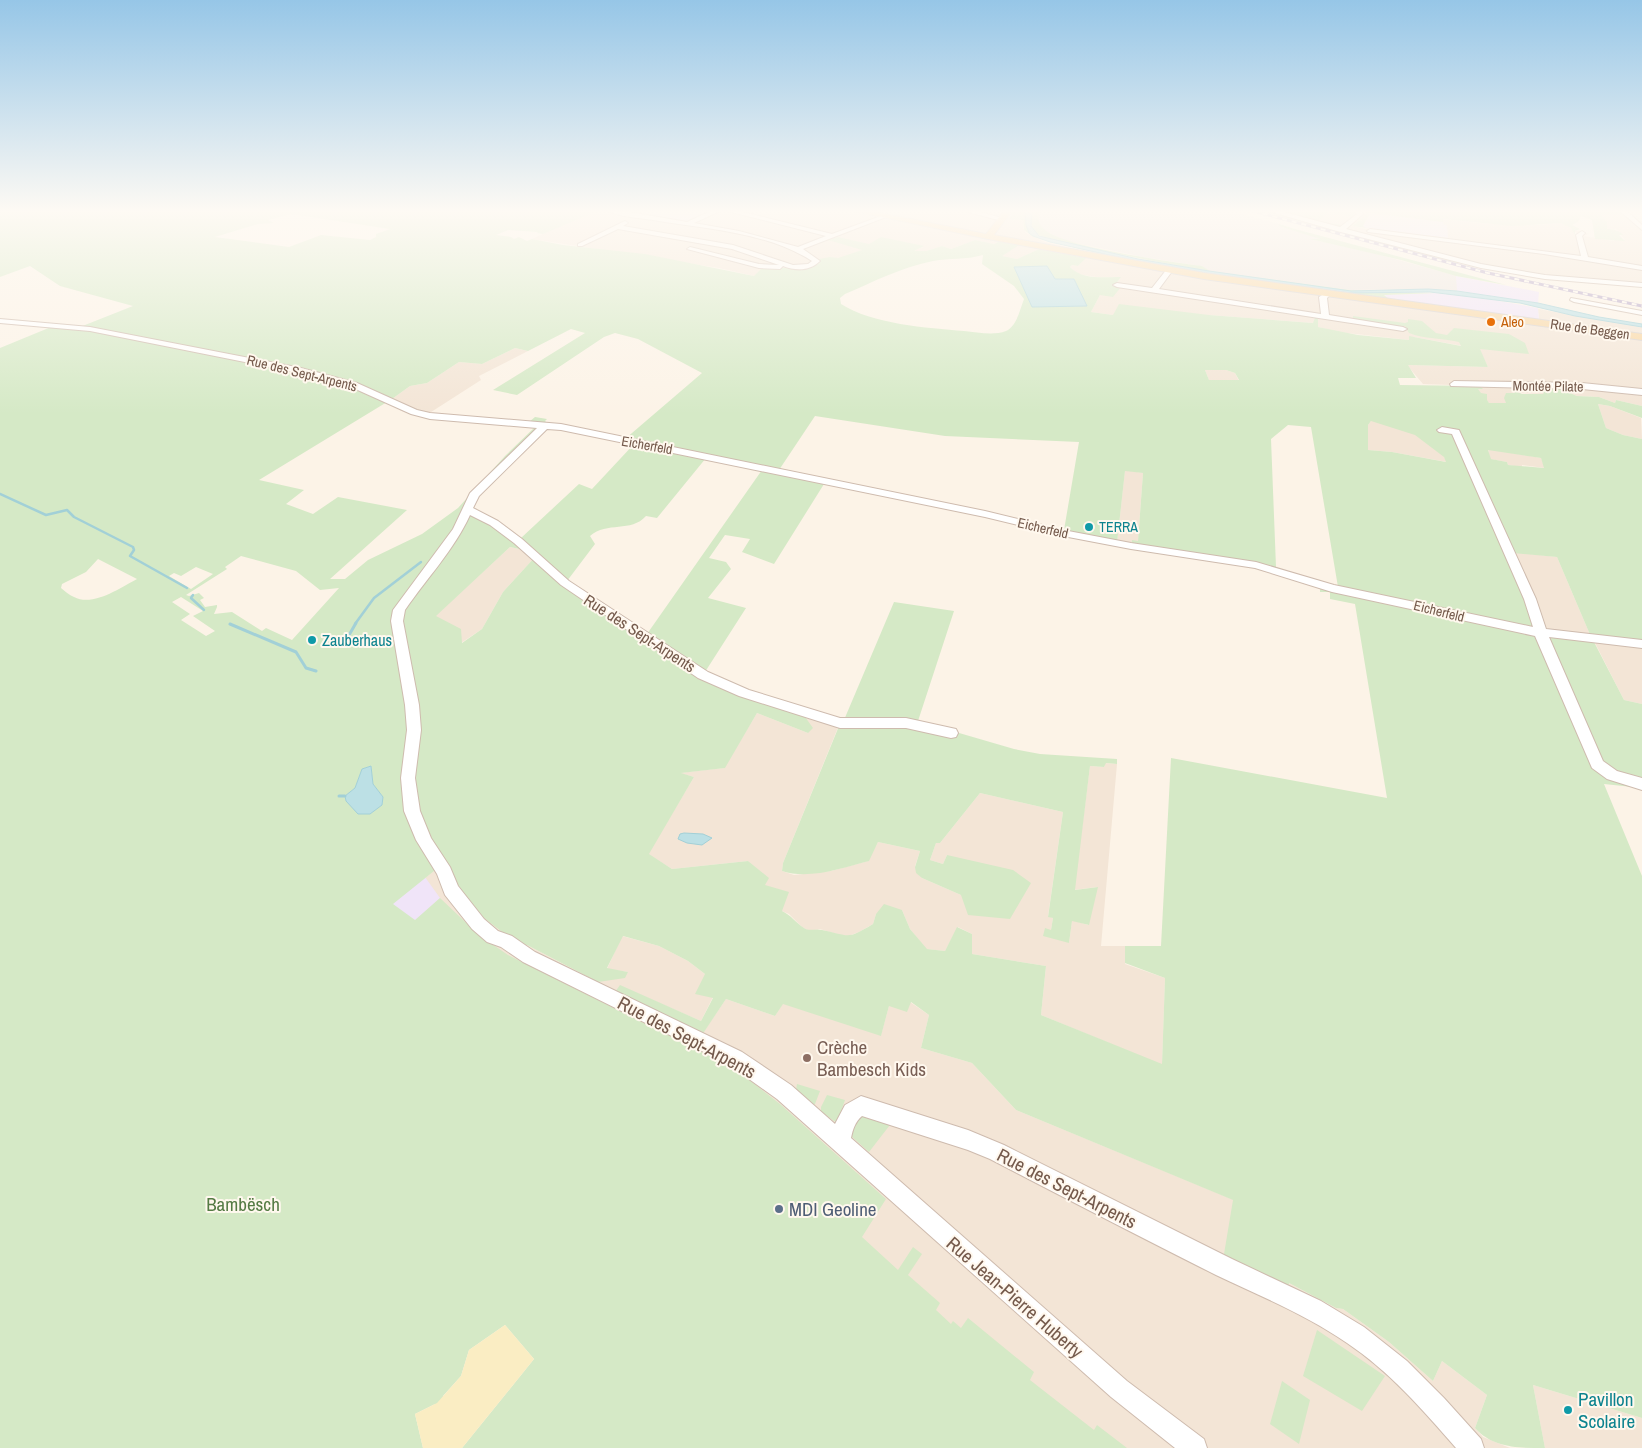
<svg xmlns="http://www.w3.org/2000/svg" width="1642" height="1448" viewBox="0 0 1642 1448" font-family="'Archivo Narrow',sans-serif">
<rect width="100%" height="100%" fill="#fcf3e7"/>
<!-- residential -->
<g fill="#f3e5d6">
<polygon points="592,211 1012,211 1010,214 1013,215 1009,219 1023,220 1023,228 1026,233 1045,242 1103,255 1539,320 1538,309 1642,327 1642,406 1616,400 1615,403 1599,397 1577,396 1556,387 1537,388 1545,394 1515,393 1507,403 1489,403 1477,389 1480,386 1423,384 1407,365 1488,367 1479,349 1414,337 1409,337 1409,340 1338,332 1318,327 1318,319 1314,323 1209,315 1113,315 1091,312 1100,295 1115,286 1120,278 1096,277 1077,274 1070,267 1072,265 1078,266 1085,258 1039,249 1017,259 1001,256 1018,245 1000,241 994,244 975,240 951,249 942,246 926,251 912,251 923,247 869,248 838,259 830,257 812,267 754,276 719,268 532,239"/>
<polygon points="1354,211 1366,212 1367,214 1354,226 1365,229 1442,219 1487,224 1538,225 1561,223 1571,228 1575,235 1578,235 1575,231 1580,231 1589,234 1583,236 1614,241 1614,239 1625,240 1616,229 1607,229 1607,222 1599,214 1621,214 1620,211 1627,211 1637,221 1642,221 1642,287 1546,279 1480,267 1334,228 1340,226 1318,221 1328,212 1352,217"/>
<polygon points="515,348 528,351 479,376 481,380 428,414 392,399 410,386 427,383 459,362 482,364"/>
<polygon points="1205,370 1226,370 1235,373 1239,381 1209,380"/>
<polygon points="1598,404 1610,406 1641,418 1642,439 1623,435 1606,428"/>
<polygon points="1374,417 1455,433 1444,457 1447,462 1392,452 1368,450 1368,425"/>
<polygon points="1488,449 1541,458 1545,468 1522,465 1522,467 1508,465 1507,462 1490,459"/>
<polygon points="1125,470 1143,473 1138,541 1131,546 1117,543"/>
<polygon points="510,547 529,551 536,556 503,592 482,629 461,643 435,616"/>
<polygon points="1513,552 1557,557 1591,637 1546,631"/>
<polygon points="1594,641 1642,646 1642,704 1624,700"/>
<polygon points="757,713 808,733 802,714 839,725 783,863 782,871 794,875 831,871 868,861 878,842 920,851 915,866 922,878 961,895 947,855 943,864 930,860 936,843 940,843 980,793 1063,812 1048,916 1053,918 1051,930 1069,943 1072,920 1088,925 1097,887 1074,890 1090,766 1104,767 1105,763 1117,764 1101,946 1125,946 1125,964 1165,978 1162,1065 1041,1015 1046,966 972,954 972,934 958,927 945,951 926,949 910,929 902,910 876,914 873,924 859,932 846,937 820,929 809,931 802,927 789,914 782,911 748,861 672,869 648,854 694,777 679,773 724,768"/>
<polygon points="444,863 457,886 484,918 527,945 598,982 628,972 607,969 622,936 659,946 688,961 705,974 713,997 701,1021 620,986 702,1034 726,999 775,1016 783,1003 881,1035 889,1006 910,1002 929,1015 921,1048 972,1063 1016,1110 1234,1200 1288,1290 1289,1283 1336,1308 1343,1309 1389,1342 1433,1381 1442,1361 1487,1395 1475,1428 1483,1437 1510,1448 966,1448 392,904"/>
<polygon points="1533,1385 1642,1418 1642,1448 1545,1448"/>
</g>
<!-- industrial -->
<polygon fill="#ede6e1" points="1039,211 1231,211 1279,224 1279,226 1321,238 1314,240 1373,253 1457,276 1457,291 1428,289 1350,290 1210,271 1201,266 1143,257 1066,241 1044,230 1038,221"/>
<!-- education -->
<g fill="#f0e4f8">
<polygon points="713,211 691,220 685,221 625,212"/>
<polygon points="1369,213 1443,222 1444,225 1447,225 1448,238 1366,228 1363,227"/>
<polygon points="1456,276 1539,292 1538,303 1457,291"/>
<polygon points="1435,293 1488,299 1538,308 1539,320 1390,300 1384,295"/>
<polygon points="425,877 440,898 415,921 392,904"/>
</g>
<!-- green -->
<g fill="#d5e9c6" fill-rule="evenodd">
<path d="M0 211H592L595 212 543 234 537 233 538 232 508 230 496 235 511 237 514 239 519 237 527 241 532 239 563 245 645 254 754 276 762 268H806L820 263 819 259 830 257 838 258 862 250 828 240 838 237 869 244 881 237 924 246 914 251H926L942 246 951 249 975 240 994 244 1000 241 1019 245 1002 256 1017 259 1039 249 1086 258 1078 266 1072 265 1070 267C1082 280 1104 277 1121 277L1115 285 1121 287 1113 297 1100 295 1091 312 1113 315 1119 304 1209 315 1313 323 1315 318H1318V327L1358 335 1409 340V336L1414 337 1461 346 1459 342C1442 338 1424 339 1409 333L1405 326H1389L1353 320V316L1405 323 1408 322V319L1422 321 1436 333 1447 335 1454 328 1509 334 1525 343 1529 354 1480 349 1488 367 1408 365 1416 378H1398L1400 385 1480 386 1483 389H1478L1481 393 1487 394V400L1489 403H1506L1504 398 1506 393H1515L1511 389 1522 394H1544L1536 387H1556L1577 396 1599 397 1615 403 1616 400 1642 406V418L1610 406 1598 404 1606 428 1623 435 1642 439V646L1594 642 1624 700 1642 704V788L1604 784 1642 876V1418L1533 1385 1545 1448C1518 1448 1493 1448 1475 1428L1487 1395 1442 1361 1433 1381 1389 1342 1343 1309 1336 1308 1289 1283 1288 1290 1223 1260 1233 1200 1016 1110 972 1063 921 1048 929 1015 911 1002 907 1012 889 1006 881 1036 783 1004 775 1016 726 999 702 1035 615 992 620 985 701 1021 713 998 695 994 705 974 688 961 659 946 623 936 607 968 628 972 625 978 598 982 527 945 523 948 484 918 457 886 444 863 393 904 415 920 440 898 479 935 508 955 734 1068 780 1104 886 1199 862 1237 898 1270 913 1247 922 1254 908 1275 940 1303 936 1310 951 1324 953 1321 961 1328 968 1318 1034 1372 1030 1380 1094 1430 1097 1425 1127 1448H462L534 1359 505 1325 469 1350 461 1376 443 1396 463 1421 442 1445 422 1420 435 1404 415 1414 423 1448H0V348L51 327 0 322V320L80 327 133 306 60 286 30 266 0 277ZM291 214 390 229 376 234V237L370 240 321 235 289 247 215 237 258 224 274 223 268 220ZM983 255 982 264 1014 286 1024 299C1020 309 1017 326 1006 331 993 336 977 332 964 331 927 328 872 324 841 304L840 298 845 294C873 282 902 267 933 261 950 258 965 260 983 255ZM1047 266 1055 279H1074L1087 306 1032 307 1014 267ZM571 329 585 333 493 390 517 395 604 337 615 333 638 339 702 373 625 439 547 423 545 421 547 419 535 417 529 422 446 417 428 414 392 399 410 386 427 383 459 362 482 364 515 348 528 351ZM1205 370H1226L1235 373 1239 380H1209ZM387 402 415 414 428 418 523 424 534 428 505 456 458 508 422 534 368 560 345 579H330L407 510 338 497 313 514 286 504 304 490 259 480ZM815 416 945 436 1079 442 1064 530 986 512 984 513 880 494V492L779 470ZM1371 421 1415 435 1444 457 1446 462 1392 452 1368 450V425ZM1288 425 1311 427 1338 587 1306 579 1276 567 1271 439ZM560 428 634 444 592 489 579 484 521 538 498 521 475 509 473 506C483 486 522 444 541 432 547 428 554 428 560 428ZM1488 450 1541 458 1544 468 1508 465 1507 462 1491 459ZM706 458 762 470 647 634 567 581 595 544 590 536C607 521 631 533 646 516L657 518ZM1125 471 1143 473 1138 541 1132 540 1131 546 1117 543ZM824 484 980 515 1063 535 1126 547 1255 567 1320 588V592H1330V599L1355 604 1387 798 1171 758 1161 946H1125V963L1165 978 1162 1064 1041 1015 1046 966 972 954V934L957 927 945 951 927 949 910 929 902 910 884 904 876 914 873 924C846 940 851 936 822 930 815 928 810 932 804 928 796 923 791 915 782 911L789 892 765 885 769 878 748 861 672 869 649 854 694 777 681 773 725 768 757 713 808 733 813 728 803 714 839 726 783 863 782 871C809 880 842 868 869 861L878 842 920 851 915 867 916 873 922 878 961 895 968 915 1010 919 1031 883 1013 870 947 855 943 864 930 860 936 843H940L980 793 1063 812 1048 917 1053 918 1051 930 1045 928 1043 936 1069 943 1072 921 1089 925 1098 887 1075 890 1090 766 1104 767 1106 763 1117 764V759L1040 754 1014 749 918 721 954 611 894 602 844 720C822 716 802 709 781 702 754 693 729 685 705 672L746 608 708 598 731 569 726 562 709 558 725 535 750 539 742 552 774 564ZM510 547 529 551 535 557 503 592 482 629 462 643 461 629 436 616ZM1513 553 1557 557 1591 637 1551 633 1543 629 1534 600ZM241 556 296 571 320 590 339 588 292 640 266 628 262 631 232 612 214 614 217 607V605L205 607 200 600 204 598 199 593 189 596 186 595 227 569 225 567ZM98 559 137 579C120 588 93 607 74 597 69 595 65 591 61 588L62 584 86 572ZM196 567 213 574 191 589 169 576 174 573 181 576ZM1352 590 1426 606 1427 609 1353 594ZM181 597 203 611 193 616 215 631 206 636 181 620 190 614 172 602ZM371 766 373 784 383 797 382 805 370 814H359L346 801 345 796 355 788 362 769Z"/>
<path d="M1012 211H1025C1026 225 1028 233 1040 239L1115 256 1234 278 1350 293H1435L1384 295 1390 300 1234 279 1103 255 1033 237 1024 230 1023 220 1009 219 1012 215 1010 214Z"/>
<path d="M1032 211H1039C1038 218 1038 224 1044 229 1062 247 1172 262 1202 266L1210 271 1350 290H1373L1351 291C1265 280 1179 268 1094 249 1077 245 1054 244 1039 235 1029 230 1031 220 1032 211Z"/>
<polygon points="1260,211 1354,211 1355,214 1352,217 1328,212 1318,221 1341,225 1335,228 1469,264 1457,263"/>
<path d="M1365 211H1620L1622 214H1600L1607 222V229C1613 229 1619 230 1623 235H1619L1625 241 1595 239 1592 220 1581 216 1578 222 1572 225 1580 229 1575 231V235L1571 228 1561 223 1512 226 1443 219V222L1370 213 1363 226 1366 228 1353 226 1366 214Z"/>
<polygon points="1279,224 1295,229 1506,285 1456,276 1401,260 1310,239 1320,239 1279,226"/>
<polygon points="797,1084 820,1091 815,1104 814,1105 796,1090"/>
<polygon points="827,1095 845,1100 837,1123 821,1112 821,1107"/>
<polygon points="860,1115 893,1121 869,1152 851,1136 851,1132"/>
<polygon points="1317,1330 1385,1376 1362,1411 1303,1376"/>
<polygon points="1282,1381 1310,1400 1299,1444 1270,1424"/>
</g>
<!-- sand -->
<polygon fill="#faedc3" points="505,1325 534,1359 462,1448 423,1448 415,1414 437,1403 461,1376 469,1350"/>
<!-- water -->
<g fill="#bce0e5" stroke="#a2d0d7">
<polygon points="1025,211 1032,211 1031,226 1039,236 1138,259 1209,271 1351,291 1428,289 1457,291 1538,303 1599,317 1642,324 1642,327 1575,316 1520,303 1430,292 1350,293 1234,278 1136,261 1050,242 1033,236 1029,233 1026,225"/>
<polygon points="1047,266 1055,279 1074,279 1087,306 1032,307 1014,267"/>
<polygon points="371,766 373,784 383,797 382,805 370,814 358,814 346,801 345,796 355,788 362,769"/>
<polygon points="684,833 703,834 712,838 702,845 687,843 678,839 680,834"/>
</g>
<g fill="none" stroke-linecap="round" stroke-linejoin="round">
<!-- stream-far1 -->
<g stroke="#a2d0d7" stroke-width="2.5">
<polyline points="0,494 46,515 67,510 74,517 133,547 134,550 130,556 187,588"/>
<polyline points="193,595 191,598 204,610"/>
<polyline points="355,624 374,598 421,562"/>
</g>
<!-- stream -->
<g stroke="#a2d0d7" stroke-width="3">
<polyline points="230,624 296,652 306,668 316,671"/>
<polyline points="345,642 356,623"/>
<polyline points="339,796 345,796"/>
</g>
<!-- minor casing -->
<g stroke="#cebbae" stroke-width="2">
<g id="minor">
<path d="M608 211H624L687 222 711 211H720L694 223 739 231 798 247 826 236 727 211H739L832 234 881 216 886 217 803 249 820 261C810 271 796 271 783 266L780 269 759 268 687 249 690 247 759 264 779 265 732 249 618 229 582 246H578V244L625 221 628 223 623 226 733 245 793 265 808 264 812 261C767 232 706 229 653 220 639 218 621 217 608 211Z"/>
<polygon points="964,211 977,211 1005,219 1002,221"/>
<polygon points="1268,211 1280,211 1340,227 1357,214 1356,211 1362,211 1363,214 1346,229 1481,264 1545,275 1642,283 1642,287 1545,279 1481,268 1337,231"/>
<polygon points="1620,211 1627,211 1642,225 1642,230"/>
<polygon points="1370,229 1581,256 1576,235 1582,231 1585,233 1582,236 1588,257 1642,266 1642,270 1544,254 1368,232 1367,231"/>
<polygon points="1169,268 1173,270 1159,289 1321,314 1319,297 1327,292 1331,294 1327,298 1329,315 1403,327 1407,329 1403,331 1117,287 1113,285 1117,283 1152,288 1167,269"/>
<polygon points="1571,298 1642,311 1642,315 1574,302 1570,300"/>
<path d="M0 319 90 327 301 368 357 383 417 410 430 413 561 424 985 511 1063 530 1131 543 1256 562 1334 585 1533 627 1524 599 1452 434 1439 432 1437 430 1442 427 1459 430 1536 599 1546 629 1642 640V648L1549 637 1603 761 1617 771 1642 778V790L1607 779 1592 768 1535 636 1332 592 1255 568 1131 549 1063 536 985 517 561 430 547 429 479 496 473 508 498 521 522 539 569 581 708 672 749 690 840 718H906L956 729 958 733 956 737 951 738 906 728H840L739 696 698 678 561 585 514 543 490 525 470 515C454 550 427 578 405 610L403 621 419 705 421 730 415 778 420 811 431 838 450 867 458 886 484 919 498 931 512 936 535 952 742 1052 791 1085 835 1124 845 1105 861 1096 968 1130 1004 1145 1232 1259 1321 1301 1364 1327 1407 1361 1444 1398 1481 1439 1484 1448H1456C1423 1410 1389 1371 1347 1343 1307 1315 1260 1296 1216 1275 1140 1237 1065 1198 990 1159L968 1150 862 1116C855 1122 853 1129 851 1138L1127 1381 1204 1439 1207 1448H1175L1111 1397 777 1099 728 1064 523 962 501 947 487 942 472 929 445 895 437 874 416 840 404 811 401 778 407 730 405 705 391 621 393 610 453 529 470 493 537 428 430 419 411 414 351 387 300 373 90 331 0 323Z"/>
<polygon points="1454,381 1582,383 1642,389 1642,395 1582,389 1451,386 1450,384"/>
</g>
</g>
<!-- major casing -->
<g stroke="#d8d1cd" stroke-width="2">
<polygon id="major" points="853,211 871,211 986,234 1004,211 1012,211 994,235 1204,273 1642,334 1642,340 1204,279 988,239"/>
</g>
<!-- minor -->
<use href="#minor" fill="#fff" fill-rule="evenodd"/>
<!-- major -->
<use href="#major" fill="#f8d6a2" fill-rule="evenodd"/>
<!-- rail casing -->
<g stroke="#b6a5c6" stroke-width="3">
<polyline id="rail" points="1253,211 1488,273 1642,306"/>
</g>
<!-- rail -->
<use href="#rail" stroke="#fff8ee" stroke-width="2" stroke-dasharray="5" stroke-linecap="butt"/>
</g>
<!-- sky -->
<linearGradient id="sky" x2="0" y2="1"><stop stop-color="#96c6e7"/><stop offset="0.51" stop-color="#fefaf4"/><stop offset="1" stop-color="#fefaf4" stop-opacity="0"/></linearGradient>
<rect width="1642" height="414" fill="url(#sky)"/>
<!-- markers -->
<circle fill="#e8710a" stroke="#fff8ee" stroke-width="2" cx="1491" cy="322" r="5"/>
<g fill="#0f9aa8" stroke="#fff8ee" stroke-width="2">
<circle cx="1089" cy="527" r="5"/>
<circle cx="312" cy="640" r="5"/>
<circle cx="1568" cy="1410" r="5"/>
</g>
<circle fill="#8d6e63" stroke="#fff8ee" stroke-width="2" cx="807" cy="1058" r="5"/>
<circle fill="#5c6f8a" stroke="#fff8ee" stroke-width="2" cx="779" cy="1209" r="5"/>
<g text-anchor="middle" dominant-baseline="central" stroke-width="4" stroke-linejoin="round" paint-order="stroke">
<!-- far-food labels -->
<g font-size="14" fill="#c56008" stroke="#fff8ee" text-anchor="start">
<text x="1501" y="322">Aleo</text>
</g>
<!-- far-street labels -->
<g font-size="14" fill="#755a4c" stroke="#fff8ee">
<text transform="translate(1590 329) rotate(8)">Rue de Beggen</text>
<text transform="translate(302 373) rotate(14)">Rue des Sept-Arpents</text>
<text transform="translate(1548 386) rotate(1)">Montée Pilate</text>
<text transform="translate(647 445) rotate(10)">Eicherfeld</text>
<text transform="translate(1043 528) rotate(13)">Eicherfeld</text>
<text transform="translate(1439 611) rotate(14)">Eicherfeld</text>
</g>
<!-- far-culture labels -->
<g font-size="14" fill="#0d838f" stroke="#fff8ee" text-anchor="start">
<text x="1099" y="527">TERRA</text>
</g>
<!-- street labels -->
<g font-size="16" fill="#755a4c" stroke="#fff8ee">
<text transform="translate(640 633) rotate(33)">Rue des Sept-Arpents</text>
</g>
<!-- culture labels -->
<g font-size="16" fill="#0d838f" stroke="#fff8ee" text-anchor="start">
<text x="322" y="640">Zauberhaus</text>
</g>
<!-- near-street labels -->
<g font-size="19" fill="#755a4c" stroke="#fff8ee">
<text transform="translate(687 1037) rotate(28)">Rue des Sept-Arpents</text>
<text transform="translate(1067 1188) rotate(27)">Rue des Sept-Arpents</text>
<text transform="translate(1015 1297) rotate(41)">Rue Jean-Pierre Huberty</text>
</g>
<!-- near-education labels -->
<g font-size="19" fill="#785e54" stroke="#fff8ee" text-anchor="start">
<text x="817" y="1047">Crèche<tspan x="817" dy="22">Bambesch Kids</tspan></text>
</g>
<!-- near-park labels -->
<g font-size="19" fill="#557b44" stroke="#fff8ee">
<text x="243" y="1204">Bambësch</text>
</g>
<!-- near-service labels -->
<g font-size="19" fill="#4e5e75" stroke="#fff8ee" text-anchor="start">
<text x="789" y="1209">MDI Geoline</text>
</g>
<!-- near-culture labels -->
<g font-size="19" fill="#0d838f" stroke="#fff8ee" text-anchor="start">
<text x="1578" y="1399">Pavillon<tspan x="1578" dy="22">Scolaire</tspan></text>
</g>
</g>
</svg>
